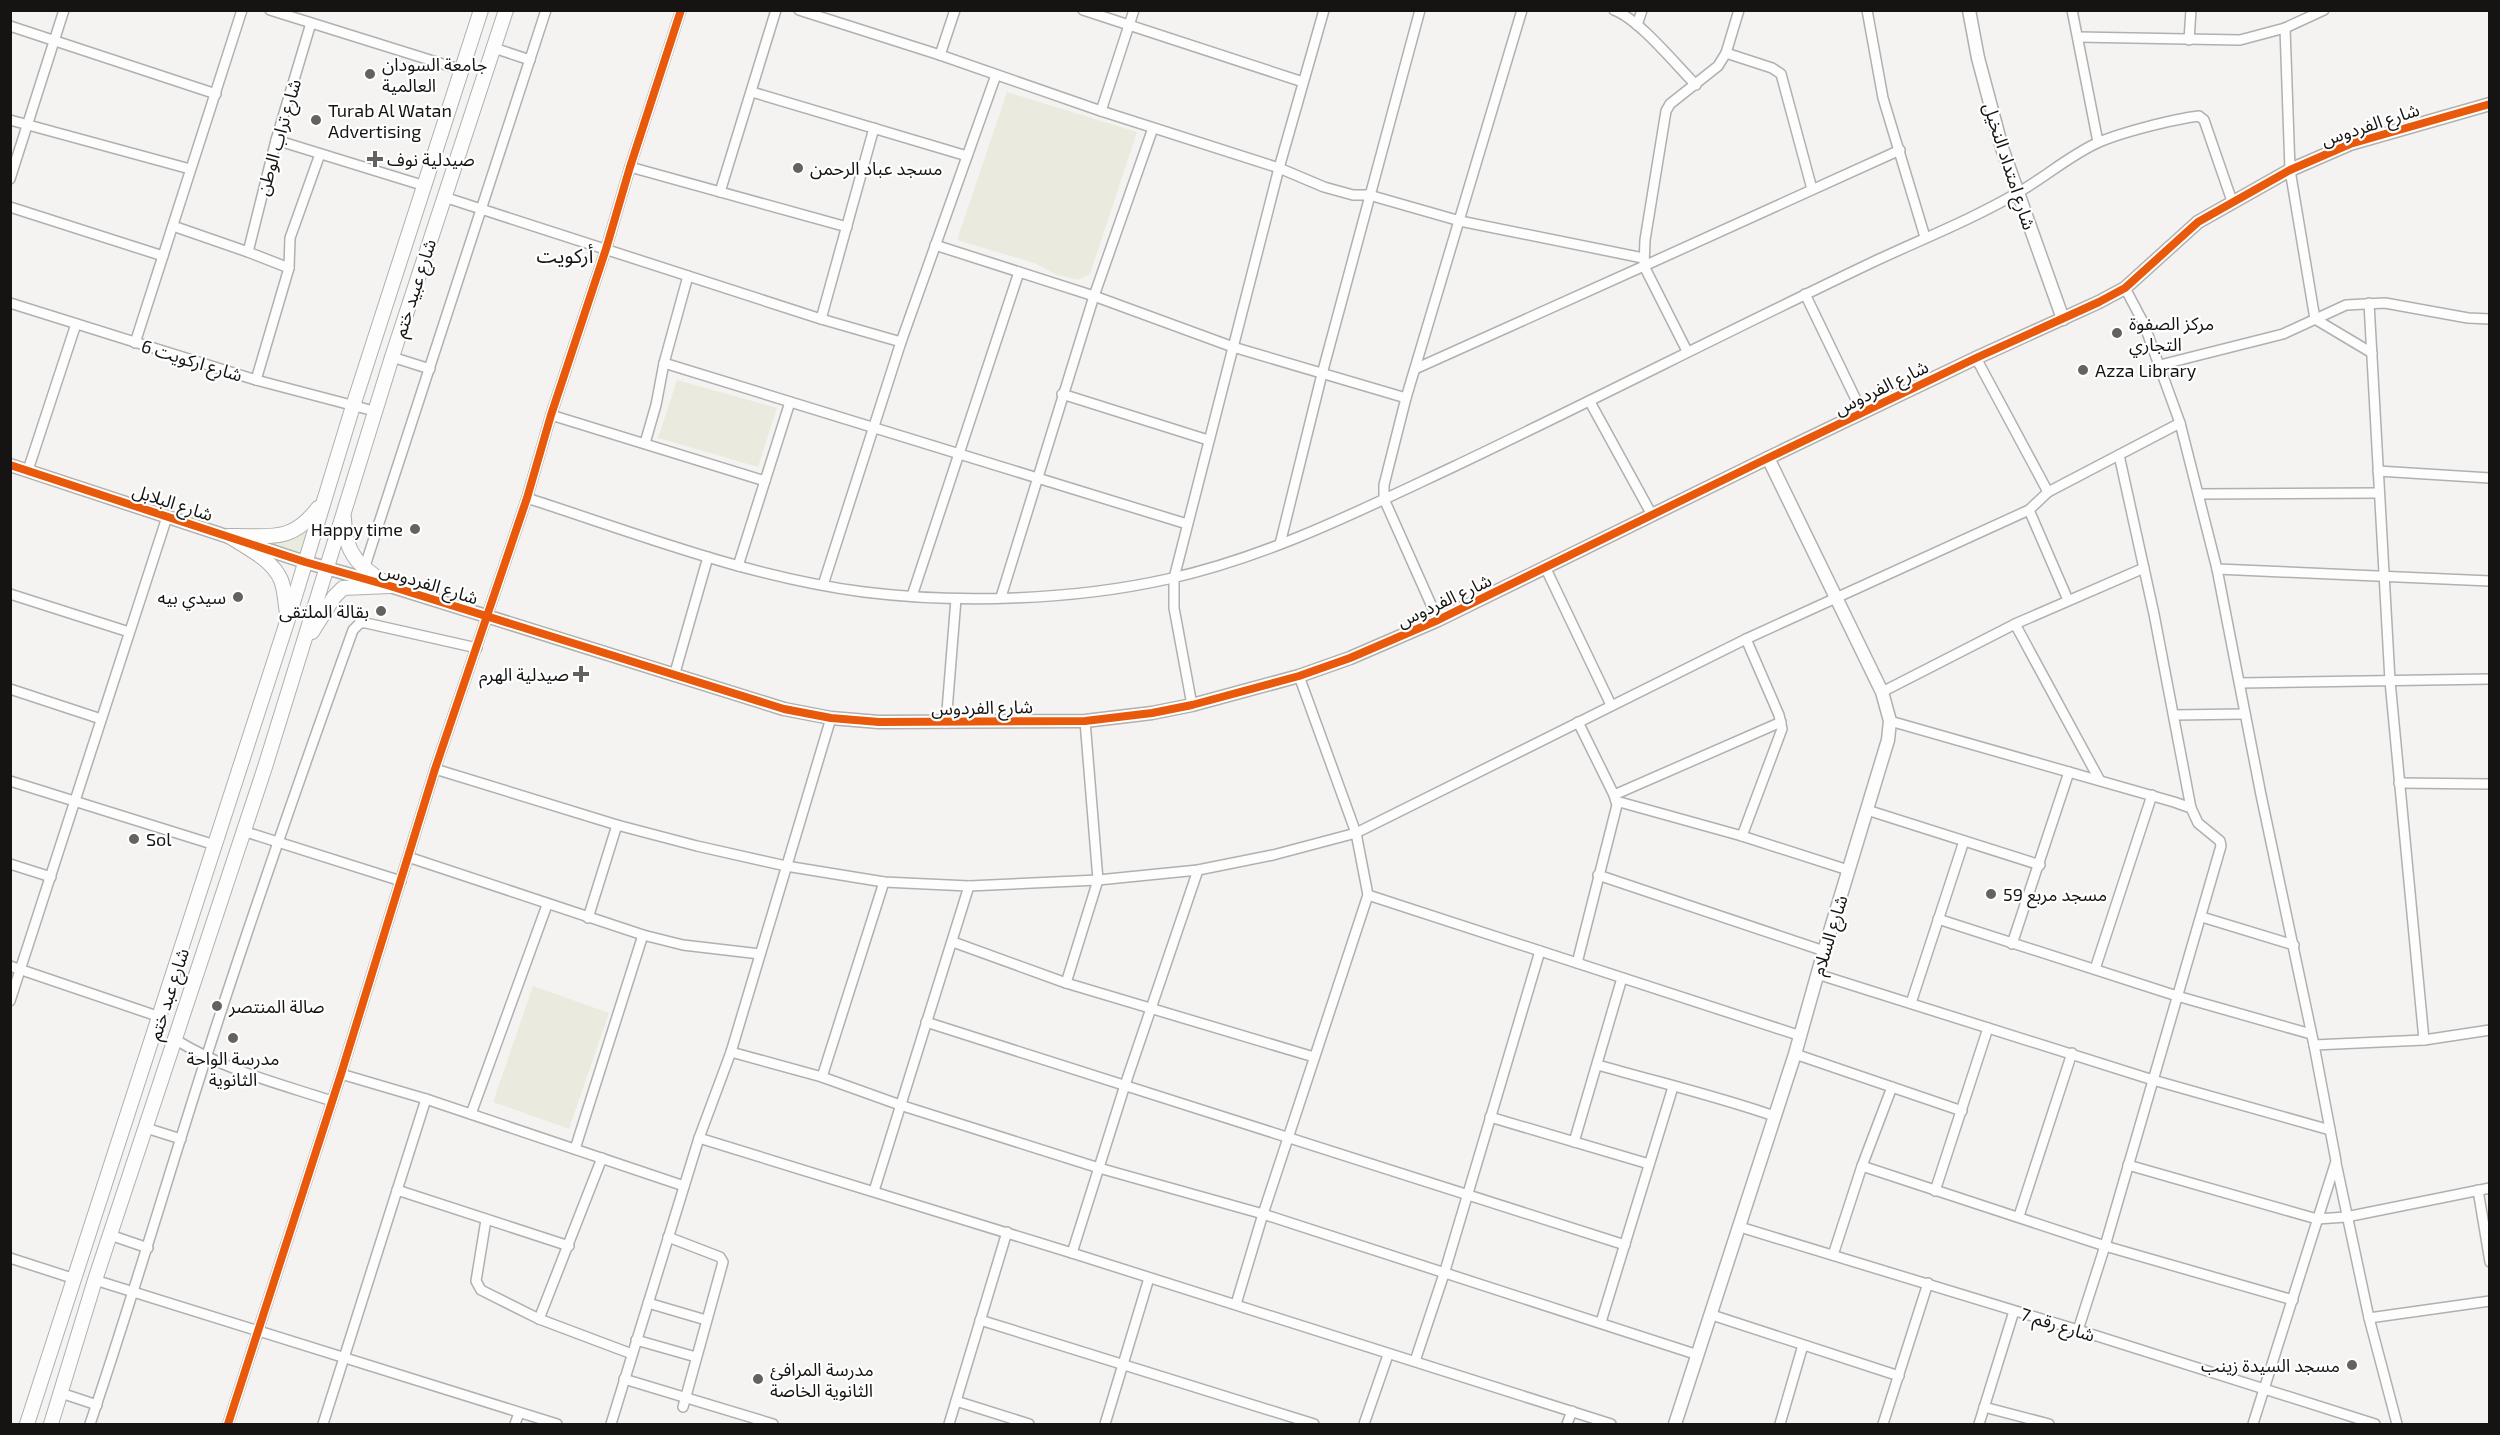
<svg xmlns="http://www.w3.org/2000/svg" width="2500" height="1435" viewBox="0 0 2500 1435" font-family="'Exo 2','Noto Sans Arabic',sans-serif">
<rect width="100%" height="100%" fill="#f4f3f1"/>
<!-- green -->
<g fill="#eaebde">
<polygon points="1007,92 1137,132 1090,274 1078,280 1057,275 1034,263 957,240"/>
<polygon points="677,380 777,408 758,467 658,438"/>
<polygon points="311,527 301,557 253,542 302,532"/>
<polygon points="533,986 609,1013 569,1129 493,1102"/>
</g>
<g fill="none" stroke-linecap="round" stroke-linejoin="round">
<!-- street casing -->
<g stroke="#b0b0ae" stroke-width="12">
<g id="street">
<polyline points="270,10 462,70"/>
<polyline points="799,10 940,55 1101,111 1279,168 1324,187 1353,195 1369,195 1460,221 1643,258"/>
<polyline points="1083,10 1303,82"/>
<path d="M1614 10C1639 19 1676 65 1696 85"/>
<polyline points="1739,10 1726,53 1718,66 1670,104 1666,111 1645,240 1644,266 1900,150"/>
<polyline points="1867,10 1883,98 1925,237"/>
<polyline points="2072,10 2098,142"/>
<polyline points="1637,25 1642,10"/>
<polyline points="10,26 216,94"/>
<polyline points="2285,28 2290,170 2315,319 2372,353"/>
<polyline points="2078,37 2240,40 2285,28 2324,10"/>
<polyline points="2189,40 2191,10"/>
<polyline points="494,48 530,60"/>
<polyline points="1726,53 1772,68 1781,74 1812,189"/>
<polyline points="940,55 955,10"/>
<polyline points="752,92 967,156"/>
<polyline points="1101,111 1134,10"/>
<polyline points="10,120 190,169"/>
<polyline points="276,140 425,186"/>
<polyline points="630,167 847,227"/>
<polyline points="10,179 64,10"/>
<polyline points="720,192 776,10"/>
<polyline points="444,197 821,319 901,342"/>
<polyline points="10,207 163,256"/>
<polyline points="173,226 248,252 289,268"/>
<polyline points="935,245 1094,296 1233,347 1406,398"/>
<polyline points="248,252 276,140 311,23"/>
<polyline points="2125,288 2144,324 2180,423 2217,569 2261,795 2314,1045 2336,1161 2253,1424"/>
<polyline points="1805,294 1862,412"/>
<polyline points="10,303 256,380 374,411"/>
<polyline points="2369,303 2390,681 2424,1040"/>
<polyline points="821,319 874,128"/>
<polyline points="135,343 242,10"/>
<polyline points="392,357 430,369"/>
<polyline points="1976,358 2048,492"/>
<polyline points="664,363 1187,524"/>
<polyline points="2160,365 2283,334 2346,305 2385,303 2468,318 2490,319"/>
<polyline points="1415,369 1644,266 1687,351"/>
<polyline points="256,380 289,268 290,238 320,154"/>
<polyline points="1062,394 1208,440"/>
<polyline points="1590,402 1652,515"/>
<polyline points="551,415 765,481"/>
<polyline points="645,443 656,405 664,363 688,276"/>
<polyline points="2119,455 2154,614 2191,808"/>
<polyline points="28,470 76,324"/>
<polyline points="2378,471 2490,478"/>
<polyline points="2199,494 2378,493"/>
<path d="M527 498C638 534 748 577 864 592 960 604 1074 600 1168 579 1268 557 1361 510 1453 467 1594 400 1732 329 1873 262 1922 239 1973 219 2019 192 2045 177 2068 157 2095 144 2118 133 2174 119 2199 116L2204 120 2232 201"/>
<polyline points="2029,510 2068,600"/>
<polyline points="1280,544 1322,374 1420,10"/>
<polyline points="738,566 790,402"/>
<polyline points="364,569 546,10"/>
<polyline points="1546,569 1611,705"/>
<polyline points="2217,569 2490,581"/>
<polyline points="823,585 901,342 996,75"/>
<polyline points="10,594 129,632"/>
<polyline points="912,596 1019,272"/>
<polyline points="1001,597 1094,296 1153,128"/>
<polyline points="1438,620 1384,499 1384,485 1406,398 1522,10"/>
<polyline points="2015,624 2099,779"/>
<polyline points="674,676 708,557"/>
<polyline points="2240,683 2490,679"/>
<polyline points="10,689 101,719"/>
<polyline points="1882,692 2015,624 2144,568"/>
<polyline points="1192,705 1174,608 1174,578 1279,168 1324,10"/>
<polyline points="2174,715 2245,714"/>
<polyline points="1890,721 2174,802 2191,808 2198,823 2220,841 2221,846 2105,1246 2078,1330"/>
<polyline points="946,723 956,599"/>
<polyline points="435,769 617,825 697,846 786,866 884,882 969,886 1098,880 1198,870 1273,855 1356,833 1746,639 2029,510 2048,492 2180,423"/>
<polyline points="10,781 215,845"/>
<polyline points="2399,783 2490,784"/>
<polyline points="1614,795 1781,722"/>
<polyline points="1616,801 1742,836 1848,870"/>
<polyline points="1867,810 2040,865"/>
<polyline points="243,831 401,881"/>
<polyline points="1742,836 1782,729 1779,715 1746,639"/>
<polyline points="408,857 643,935 683,945 760,954"/>
<polyline points="10,864 51,877"/>
<polyline points="1598,875 1824,951"/>
<polyline points="1368,895 1801,1036"/>
<polyline points="2202,917 2294,945"/>
<polyline points="588,918 617,825"/>
<polyline points="1938,919 2177,996 2311,1034"/>
<polyline points="953,942 1066,983 1314,1057"/>
<polyline points="2012,944 2069,772"/>
<polyline points="1577,963 1617,805 1614,795 1578,722"/>
<polyline points="10,966 160,1017"/>
<polyline points="2095,969 2152,795"/>
<polyline points="1817,974 2153,1080 2330,1130"/>
<polyline points="1066,983 1098,880 1085,721"/>
<polyline points="10,1001 167,517"/>
<polyline points="1911,1003 1964,841"/>
<polyline points="926,1022 1625,1245"/>
<path d="M176 1040C227 1071 277 1083 332 1101"/>
<polyline points="2314,1045 2424,1040 2490,1030"/>
<polyline points="731,1052 822,1077 900,1105 1099,1168 1263,1214 1698,1355"/>
<polyline points="1795,1054 1962,1111"/>
<path d="M1598 1065C1657 1082 1717 1096 1774 1116"/>
<polyline points="341,1074 426,1099 684,1186"/>
<polyline points="822,1077 884,882"/>
<polyline points="471,1114 547,905"/>
<polyline points="1490,1117 1649,1164"/>
<polyline points="146,1128 181,1139"/>
<polyline points="699,1138 1072,1253 1611,1424"/>
<polyline points="1574,1142 1622,978"/>
<polyline points="575,1149 643,935"/>
<polyline points="2336,1163 2369,1318 2397,1424"/>
<polyline points="2128,1165 2317,1219 2346,1217 2490,1188"/>
<polyline points="1862,1166 2105,1246 2293,1300"/>
<polyline points="397,1190 569,1246"/>
<polyline points="2478,1190 2490,1262"/>
<polyline points="874,1191 969,886"/>
<polyline points="1935,1191 1988,1028"/>
<polyline points="2019,1216 2072,1053"/>
<polyline points="486,1220 476,1281 481,1290 539,1319 632,1354"/>
<polyline points="1740,1227 2078,1330 2375,1424"/>
<polyline points="110,1235 148,1248"/>
<polyline points="668,1237 720,1257 723,1262 683,1407"/>
<polyline points="1072,1253 1125,1085 1198,870"/>
<polyline points="1833,1255 1862,1166 1892,1087"/>
<polyline points="10,1258 75,1279"/>
<polyline points="95,1280 557,1424"/>
<polyline points="648,1303 706,1320"/>
<polyline points="1236,1304 1263,1214 1368,895 1356,833 1299,676"/>
<polyline points="1712,1315 1899,1376"/>
<polyline points="2369,1318 2490,1301"/>
<polyline points="539,1319 602,1158"/>
<polyline points="980,1320 1314,1424"/>
<polyline points="1601,1322 1673,1087"/>
<polyline points="636,1340 696,1357"/>
<polyline points="1415,1361 1444,1274 1540,951"/>
<polyline points="624,1379 773,1424"/>
<polyline points="61,1393 97,1405"/>
<polyline points="956,1401 1029,1424"/>
<polyline points="1984,1407 2049,1424"/>
<path d="M90 1424C131 1303 167 1180 206 1058 252 914 302 772 353 630L360 623H366L477 648"/>
<polyline points="228,1424 341,1074 435,769 527,498 551,415 606,249 630,167 681,10"/>
<polyline points="323,1424 426,1099"/>
<polyline points="515,1424 519,1413"/>
<polyline points="611,1424 699,1138 731,1052 831,718"/>
<polyline points="949,1424 1007,1232"/>
<polyline points="1105,1424 1149,1278"/>
<polyline points="1364,1424 1388,1355"/>
<polyline points="1567,1424 1572,1411"/>
<polyline points="1780,1424 1803,1345"/>
<polyline points="1883,1424 1928,1283"/>
<polyline points="1979,1424 2014,1311"/>
</g>
</g>
<!-- secondary casing -->
<g stroke="#b0b0ae" stroke-width="15">
<g id="secondary">
<polyline points="1969,10 1978,58 2002,148 2063,319"/>
<polyline points="10,465 305,562 390,586 784,709 831,718 879,722 1085,721 1152,713 1192,705 1299,676 1350,658 1438,620 1768,458 1976,358 2099,302 2125,288 2198,222 2290,170 2350,144 2490,104"/>
<polyline points="1675,1424 1795,1054 1824,951 1888,740 1890,721 1882,692 1768,458"/>
</g>
</g>
<!-- primary casing -->
<g stroke="#b0b0ae" stroke-width="16">
<g id="primary">
<path d="M344 518C344 555 361 568 390 586"/>
<path d="M229 536C269 535 291 544 318 508"/>
<path d="M229 536C247 548 272 559 281 580 285 590 285 602 287 613"/>
<polyline points="312,632 334,597 343,588 390,586"/>
<polyline points="27,1424 288,619 353,406 481,10"/>
<polyline points="51,1424 95,1280 265,767 392,357 506,10"/>
</g>
</g>
<!-- street -->
<use href="#street" stroke="#fdfdfd" stroke-width="9"/>
<!-- secondary -->
<use href="#secondary" stroke="#fdfdfd" stroke-width="12"/>
<!-- primary -->
<use href="#primary" stroke="#fdfdfd" stroke-width="14"/>
<!-- cycleway casing -->
<g stroke="#fff" stroke-width="11">
<g id="cycleway">
<polyline points="10,465 305,562 390,586 784,709 831,718 879,722 1085,721 1152,713 1192,705 1299,676 1350,658 1438,620 1768,458 1976,358 2099,302 2125,288 2198,222 2290,170 2350,144 2490,104"/>
<polyline points="228,1424 341,1074 435,769 527,498 551,415 606,249 630,167 681,10"/>
</g>
</g>
<!-- cycleway -->
<use href="#cycleway" stroke="#e8590c" stroke-width="8"/>
</g>
<!-- markers -->
<g fill="#636261" stroke="#fff" stroke-width="2">
<circle cx="370" cy="74" r="6"/>
<circle cx="316" cy="120" r="6"/>
<path d="M372 150h6v6h6v6h-6v6h-6v-6h-6v-6h6z"/>
<circle cx="798" cy="168" r="6"/>
<circle cx="2117" cy="333" r="6"/>
<circle cx="2083" cy="370" r="6"/>
<circle cx="415" cy="529" r="6"/>
<circle cx="238" cy="597" r="6"/>
<circle cx="381" cy="611" r="6"/>
<path d="M578 665h6v6h6v6h-6v6h-6v-6h-6v-6h6z"/>
<circle cx="134" cy="839" r="6"/>
<circle cx="1991" cy="894" r="6"/>
<circle cx="217" cy="1006" r="6"/>
<circle cx="233" cy="1038" r="6"/>
<circle cx="2352" cy="1365" r="6"/>
<circle cx="758" cy="1379" r="6"/>
</g>
<g text-anchor="middle" dominant-baseline="central" stroke-width="4.5" stroke-linejoin="round" paint-order="stroke">
<!-- poi labels -->
<g font-size="18" fill="#151413" stroke="#fff" text-anchor="start">
<text x="382" y="64">جامعة السودان<tspan x="382" dy="21">العالمية</tspan></text>
<text x="328" y="110">Turab Al Watan<tspan x="328" dy="21">Advertising</tspan></text>
<text x="387" y="159">صيدلية نوف</text>
<text x="810" y="168">مسجد عباد الرحمن</text>
<text x="2129" y="323">مركز الصفوة<tspan x="2129" dy="21">التجاري</tspan></text>
<text x="2095" y="370">Azza Library</text>
<text x="403" y="529" text-anchor="end">Happy time</text>
<text x="226" y="597" text-anchor="end">سيدي بيه</text>
<text x="369" y="611" text-anchor="end">بقالة الملتقى</text>
<text x="569" y="674" text-anchor="end">صيدلية الهرم</text>
<text x="146" y="839">Sol</text>
<text x="2003" y="894">مسجد مربع 59</text>
<text x="229" y="1006">صالة المنتصر</text>
<text x="233" y="1058" text-anchor="middle">مدرسة الواحة<tspan x="233" dy="21">الثانوية</tspan></text>
<text x="2340" y="1365" text-anchor="end">مسجد السيدة زينب</text>
<text x="770" y="1369">مدرسة المرافئ<tspan x="770" dy="21">الثانوية الخاصة</tspan></text>
</g>
<!-- street labels -->
<g font-size="18" fill="#151413" stroke="#fff">
<text transform="translate(2370 124) rotate(-18)">شارع الفردوس</text>
<text transform="translate(278 137) rotate(-74)">شارع تراب الوطن</text>
<text transform="translate(2010 166) rotate(72)">شارع امتداد النخيل</text>
<text transform="translate(414 288) rotate(-72)">شارع عبيد ختم</text>
<text transform="translate(192 360) rotate(17)">شارع اركويت 6</text>
<text transform="translate(1881 387) rotate(-26)">شارع الفردوس</text>
<text transform="translate(173 502) rotate(18)">شارع البلابل</text>
<text transform="translate(429 583) rotate(17)">شارع الفردوس</text>
<text transform="translate(1444 600) rotate(-25)">شارع الفردوس</text>
<text transform="translate(982 707) rotate(-1)">شارع الفردوس</text>
<text transform="translate(1829 935) rotate(-73)">شارع السلام</text>
<text transform="translate(168 994) rotate(-72)">شارع عبد ختم</text>
<text transform="translate(2058 1324) rotate(17)">شارع رقم 7</text>
</g>
<!-- neighbourhood labels -->
<g font-size="20" fill="#151413" stroke="#fff">
<text x="565" y="255">أركويت</text>
</g>
</g>
<!-- border -->
<rect width="2500" height="1435" fill="none" stroke="#151413" stroke-width="24"/>
</svg>
